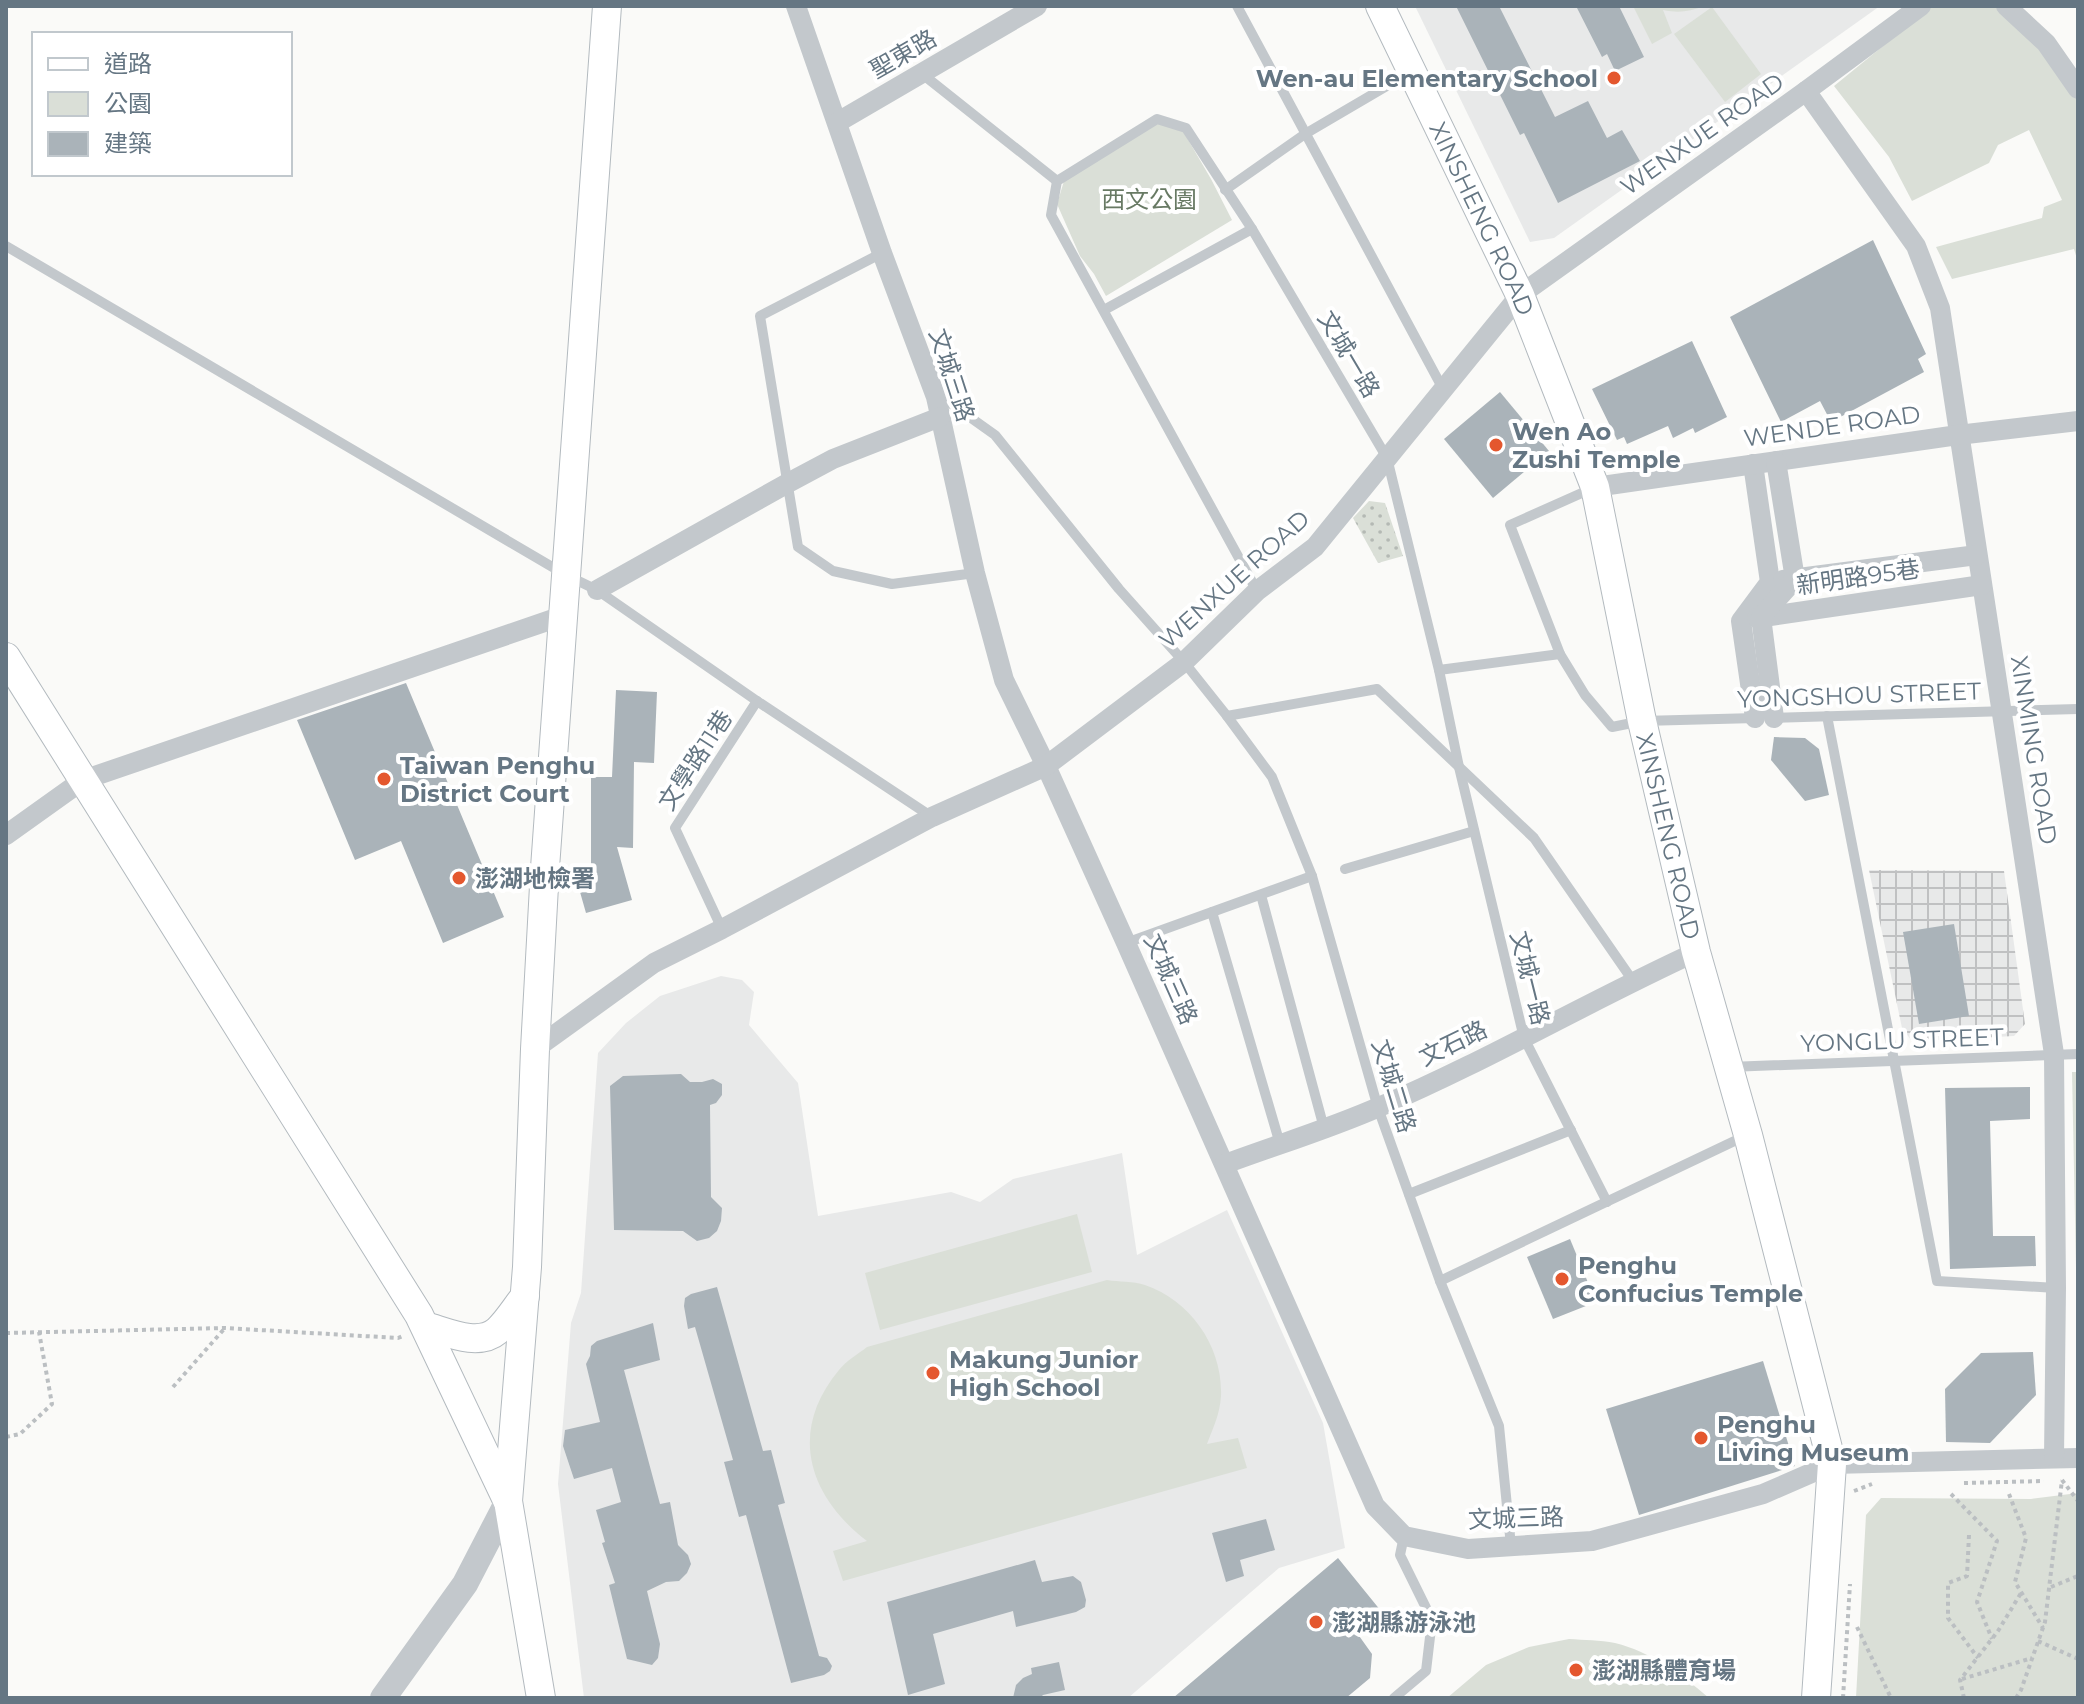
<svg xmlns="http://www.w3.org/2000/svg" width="2084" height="1704" viewBox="0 0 2084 1704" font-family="Montserrat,'Noto Sans TC',sans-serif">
<defs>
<pattern id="industrial-grid" width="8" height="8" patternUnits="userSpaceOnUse" patternTransform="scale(2)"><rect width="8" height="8" fill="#e8e9e9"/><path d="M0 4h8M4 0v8" fill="none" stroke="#c0c1c2"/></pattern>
<pattern id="grass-dots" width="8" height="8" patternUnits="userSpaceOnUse" patternTransform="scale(2)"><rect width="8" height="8" fill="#dadfd7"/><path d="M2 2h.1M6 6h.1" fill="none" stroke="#b4b9b4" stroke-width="1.8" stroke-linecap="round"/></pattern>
</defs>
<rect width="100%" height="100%" fill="#fafaf8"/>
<!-- built -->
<g fill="#e8e9e9">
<polygon points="1415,6 1880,6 1554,238 1530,242"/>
<polygon points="721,976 742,980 754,992 749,1025 798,1083 818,1216 951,1192 980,1202 1013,1179 1122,1153 1137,1255 1227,1210 1323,1423 1345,1548 1279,1568 1128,1698 584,1698 558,1484 571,1323 581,1293 598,1053 626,1023 660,996"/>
</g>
<!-- industrial -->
<polygon fill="url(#industrial-grid)" points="1869,870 2004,871 2025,1024 2014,1036 1923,1041 1911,1040 1902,1028"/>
<!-- grass -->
<polygon fill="url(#grass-dots)" points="1369,501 1385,503 1403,556 1378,563 1353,518"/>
<!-- park -->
<g fill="#dadfd7">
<path d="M1633 6H1704C1689 12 1678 13 1663 10L1672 33 1652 44Z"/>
<polygon points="1932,6 1998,6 2041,47 2078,99 2078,262 2074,249 1952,279 1936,247 2042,218 2044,207 2062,200 2029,130 1998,145 1989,163 1912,201 1889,157 1834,86"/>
<polygon points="1712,7 1761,74 1725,102 1674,34"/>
<polygon points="1157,122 1183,131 1211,179 1232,220 1106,296 1094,274 1080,256 1057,204 1064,181"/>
<polygon points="2072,1072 2078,1072 2078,1268 2076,1268"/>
<polygon points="1077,1214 1092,1272 880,1330 865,1273"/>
<path d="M1107 1280C1119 1282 1133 1281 1145 1285 1191 1301 1223 1347 1221 1396 1220 1414 1213 1428 1207 1444L1238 1438 1247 1468 843 1581 833 1551 867 1541C808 1496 788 1431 839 1370 846 1361 858 1354 867 1347Z"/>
<polygon points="2078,1493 2078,1698 1856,1698 1866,1515 1881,1498 2031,1499"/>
<path d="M1569 1639C1584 1640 1600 1640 1615 1643 1651 1652 1681 1674 1709 1698H1447L1486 1665 1529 1647Z"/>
</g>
<!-- building -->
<g fill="#aab3b9">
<polygon points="1456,6 1499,6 1555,117 1588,101 1607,138 1622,130 1640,161 1558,203 1524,133 1520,135"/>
<polygon points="1576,6 1619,6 1644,57 1615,71 1607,54 1602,57"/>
<polygon points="1873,240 1926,354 1918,359 1924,372 1831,422 1820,401 1781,422 1730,317"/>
<polygon points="1692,341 1727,417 1695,433 1693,428 1673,438 1668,426 1627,444 1624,437 1617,440 1592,389"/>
<polygon points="1500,392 1549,451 1493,498 1444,439"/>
<polygon points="406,683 504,917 443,943 401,841 355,860 297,720"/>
<polygon points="616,690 657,692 654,763 634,762 633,848 617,847 632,900 586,913 574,871 591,866 591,777 612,777"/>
<polygon points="1774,737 1805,738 1819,749 1829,795 1805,801 1771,760"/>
<polygon points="1954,924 1969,1016 1919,1024 1903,932"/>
<polygon points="681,1074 690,1082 702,1082 713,1079 722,1084 722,1095 716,1103 710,1105 711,1197 722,1208 721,1221 717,1231 709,1238 697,1241 683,1231 614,1230 610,1086 623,1076"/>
<polygon points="2030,1087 2030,1119 1990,1121 1993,1236 2035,1236 2036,1266 1950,1269 1945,1088"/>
<polygon points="1570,1239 1596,1302 1553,1319 1527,1257"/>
<polygon points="717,1287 763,1451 771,1450 785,1503 778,1505 819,1656 827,1658 832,1666 830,1671 824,1675 791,1683 746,1515 739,1517 724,1462 733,1460 695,1327 688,1329 684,1306 685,1298 691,1294"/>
<polygon points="653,1323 660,1360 624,1370 660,1504 670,1502 678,1545 688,1555 691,1564 687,1573 679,1581 666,1582 647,1591 660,1644 658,1658 652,1665 627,1659 609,1585 615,1583 602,1543 605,1542 596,1510 621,1502 612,1468 574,1479 563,1446 565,1430 600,1422 586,1364 590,1356 591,1346 597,1341"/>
<polygon points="2033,1352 2036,1395 1990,1443 1946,1442 1945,1389 1981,1353"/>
<polygon points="1763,1361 1795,1466 1639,1515 1606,1409"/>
<polygon points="1266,1519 1275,1550 1240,1560 1244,1576 1226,1582 1212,1533"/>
<polygon points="1338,1558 1381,1611 1357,1633 1372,1654 1370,1678 1346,1698 1173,1698"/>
<polygon points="1035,1560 1042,1582 1073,1576 1081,1582 1086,1600 1085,1607 1076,1612 1016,1627 1013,1611 933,1634 945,1684 908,1695 887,1602"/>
<polygon points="1059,1662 1065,1690 1043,1695 1040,1698 1013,1698 1016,1685 1023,1678 1032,1674 1031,1668"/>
</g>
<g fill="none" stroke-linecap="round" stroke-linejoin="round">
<!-- secondary casing -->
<g stroke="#b3babf" stroke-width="30">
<g id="secondary">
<path id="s1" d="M1380 6 1520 295 1595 487 1642 721 1696 952 1748 1135 1832 1464 1816 1698"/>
<polyline points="6,657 419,1315 507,1500"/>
<path d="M425 1326C447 1332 478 1347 497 1331 508 1321 516 1307 525 1296"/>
<polyline points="541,1698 508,1501 527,1267 535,1049 545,868 607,6"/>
</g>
</g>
<!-- path -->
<g stroke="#bbbfc2" stroke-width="4" stroke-dasharray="4 4" stroke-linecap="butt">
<polyline points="6,1333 225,1328 398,1338 405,1335"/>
<polyline points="173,1387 225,1328"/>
<polyline points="6,1437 20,1434 52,1404 39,1332"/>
<polyline points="2062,1480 2078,1501"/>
<polyline points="1964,1483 2044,1481"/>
<polyline points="1854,1491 1872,1484"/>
<polyline points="1951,1494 1997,1541 1977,1602 1992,1639"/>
<polyline points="2009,1494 2026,1538 2015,1582 2043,1628"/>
<polyline points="1969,1535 1967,1576 1948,1583 1948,1618 1978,1658"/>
<polyline points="2051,1587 2078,1576"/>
<polyline points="1857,1627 1891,1698"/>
<polyline points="2038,1641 2078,1659"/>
<polyline points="1962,1679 2032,1658"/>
<polyline points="1843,1698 1850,1584"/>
<polyline points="1964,1698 1960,1680 1998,1631 2021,1593"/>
<polyline points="2016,1698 2021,1690 2045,1622 2062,1480"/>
</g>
<!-- service -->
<g stroke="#c3c8cc" stroke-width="10">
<polyline points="1237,6 1443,389"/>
<polyline points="921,73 1057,181"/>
<polyline points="1225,190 1305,134 1409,73"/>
<polyline points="6,246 566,575 597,590 757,701 932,817"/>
<polyline points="882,253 760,316 798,547 833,571 892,584 975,573"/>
<polyline points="1104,310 1252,229"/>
<polyline points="936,393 995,435 1119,589 1184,662 1227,716 1272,777 1312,876 1378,1108 1440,1281 1499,1426 1511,1546"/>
<polyline points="1593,488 1510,525 1560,654 1585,695 1612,727 1642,721 1756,718"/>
<polyline points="1257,591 1051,215 1057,181 1157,119 1186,128 1252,229 1387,458 1439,670 1459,767 1524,1038 1607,1202"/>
<polyline points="1439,670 1560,654"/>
<polyline points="1227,716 1377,689 1534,838 1633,981"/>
<polyline points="1827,716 1937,1281 2056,1288"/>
<polyline points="1772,718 2078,709"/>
<polyline points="1345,869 1474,831"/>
<polyline points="1261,895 1324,1128"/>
<polyline points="1212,912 1280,1144"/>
<polyline points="722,929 675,828 757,701"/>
<polyline points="1126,943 1312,876"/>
<polyline points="1729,1067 2078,1054"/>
<polyline points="1409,1194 1571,1130"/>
<polyline points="1440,1281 1745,1136"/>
<polyline points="1394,1698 1426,1671 1432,1620 1400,1555 1404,1536"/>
</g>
<!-- minor -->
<g stroke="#c3c8cc" stroke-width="20">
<polyline points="796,6 882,253 936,397 975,573 1004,680 1046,766 1126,943 1375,1506 1404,1536 1468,1549 1592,1541 1763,1494 1832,1464 2078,1458"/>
<polyline points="2006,6 2046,43 2078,89"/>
<polyline points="1806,91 1916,246 1940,308 2054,1054 2056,1288 2054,1457"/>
<polyline points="838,122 1037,6"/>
<polyline points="1753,464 1770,582 1741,621 1755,718"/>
<polyline points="1595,487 1958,435 2078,421"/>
<polyline points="1783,580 1977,555"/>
<polyline points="597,590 788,483 833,459 940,417"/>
<polyline points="1757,618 1982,585"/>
<polyline points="1774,718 1761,617 1795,579 1776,461"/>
<polyline points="6,835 83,780 565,615"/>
<polyline points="535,1049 654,963 722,929 932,817 1046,766 1184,662 1257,591 1315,547 1520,295 1806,91 1921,6"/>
<path d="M1225 1164C1276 1145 1329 1129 1379 1107 1487 1061 1589 1001 1696 952"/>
</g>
<!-- tertiary -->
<polyline stroke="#c3c8cc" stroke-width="26" points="383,1698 465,1584 508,1501"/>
<!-- secondary -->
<use href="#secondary" stroke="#fff" stroke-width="28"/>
</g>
<!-- markers -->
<g fill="#e4572e" stroke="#fff" stroke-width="3">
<circle cx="1614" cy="78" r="8"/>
<circle cx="1496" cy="445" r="8"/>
<circle cx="384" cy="779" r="8"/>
<circle cx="459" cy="878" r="8"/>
<circle cx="1562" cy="1279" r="8"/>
<circle cx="933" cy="1373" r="8"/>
<circle cx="1701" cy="1438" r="8"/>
<circle cx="1316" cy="1622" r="8"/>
<circle cx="1576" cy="1670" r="8"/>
</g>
<g text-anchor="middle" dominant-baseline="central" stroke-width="8" stroke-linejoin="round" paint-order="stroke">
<!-- street labels -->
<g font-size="24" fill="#657683" stroke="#fff">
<text transform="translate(903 54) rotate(-30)">聖東路</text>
<text transform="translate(1702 134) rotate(-35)">WENXUE ROAD</text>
<text stroke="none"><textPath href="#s1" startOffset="236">XINSHENG ROAD</textPath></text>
<text transform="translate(1349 354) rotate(59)">文城一路</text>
<text transform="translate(952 375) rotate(72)">文城三路</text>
<text transform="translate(1832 426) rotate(-8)">WENDE ROAD</text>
<text transform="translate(1858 577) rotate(-8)">新明路95巷</text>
<text transform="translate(1234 579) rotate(-42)">WENXUE ROAD</text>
<text transform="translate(1859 695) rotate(-2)">YONGSHOU STREET</text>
<text transform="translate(2034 750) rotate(81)">XINMING ROAD</text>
<text transform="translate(695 760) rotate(-57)">文學路11巷</text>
<text stroke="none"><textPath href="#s1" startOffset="884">XINSHENG ROAD</textPath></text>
<text transform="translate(1530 978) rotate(76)">文城一路</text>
<text transform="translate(1171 979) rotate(66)">文城三路</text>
<text transform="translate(1902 1040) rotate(-2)">YONGLU STREET</text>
<text transform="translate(1453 1043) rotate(-26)">文石路</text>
<text transform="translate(1394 1086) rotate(73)">文城二路</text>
<text transform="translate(1516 1518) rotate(-2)">文城三路</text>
</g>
<!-- poi labels -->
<g font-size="24" font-weight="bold" fill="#657683" stroke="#fff" text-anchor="start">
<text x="1598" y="78" text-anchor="end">Wen-au Elementary School</text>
<text x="1512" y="431">Wen Ao<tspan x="1512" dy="28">Zushi Temple</tspan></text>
<text x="400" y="765">Taiwan Penghu<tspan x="400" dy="28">District Court</tspan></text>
<text x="475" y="878">澎湖地檢署</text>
<text x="1578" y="1265">Penghu<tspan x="1578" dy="28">Confucius Temple</tspan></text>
<text x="949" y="1359">Makung Junior<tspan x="949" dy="28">High School</tspan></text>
<text x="1717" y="1424">Penghu<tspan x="1717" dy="28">Living Museum</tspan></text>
<text x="1332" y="1622">澎湖縣游泳池</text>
<text x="1592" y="1670">澎湖縣體育場</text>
</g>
<!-- park labels -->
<g font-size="24" fill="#687a64" stroke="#fff">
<text x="1149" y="199">西文公園</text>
</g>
</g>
<!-- border -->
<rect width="2084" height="1704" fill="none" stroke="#657683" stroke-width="16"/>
<!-- legend -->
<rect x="32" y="32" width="260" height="144" fill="#ffffff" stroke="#c1c8cd" stroke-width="2"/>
<rect x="48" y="58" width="40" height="12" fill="#ffffff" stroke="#c1c8cd" stroke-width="2"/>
<text x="104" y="72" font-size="24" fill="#657683">道路</text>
<rect x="48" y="92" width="40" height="24" fill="#dadfd7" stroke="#c1c8cd" stroke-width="2"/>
<text x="104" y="112" font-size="24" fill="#657683">公園</text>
<rect x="48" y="132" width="40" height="24" fill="#aab3b9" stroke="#c1c8cd" stroke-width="2"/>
<text x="104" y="152" font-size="24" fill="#657683">建築</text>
</svg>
